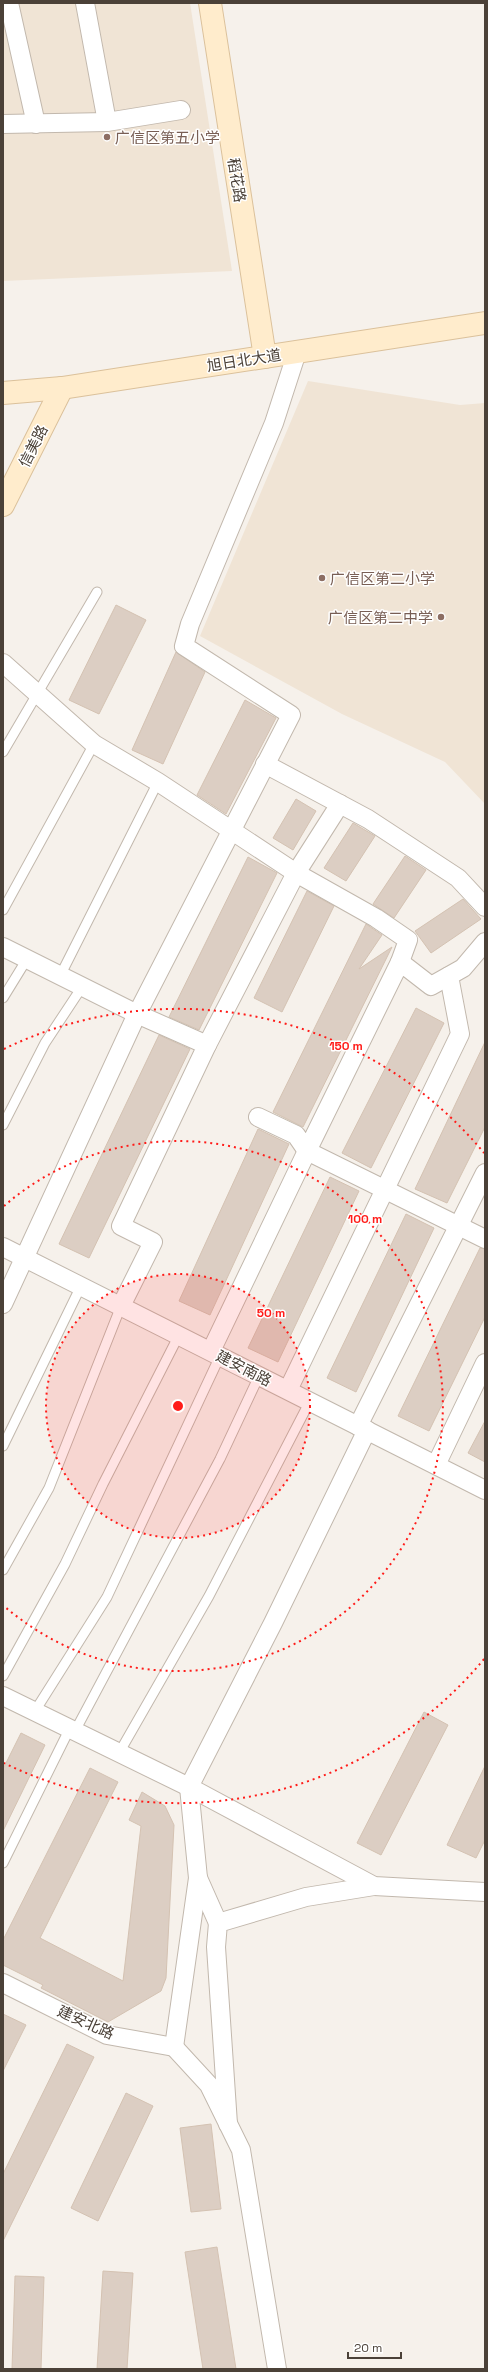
<svg xmlns="http://www.w3.org/2000/svg" width="488" height="2372" viewBox="0 0 488 2372" font-family="'Space Grotesk','Noto Sans SC',sans-serif">
<rect width="100%" height="100%" fill="#f6f1eb"/>
<!-- education -->
<g fill="#f0e4d5">
<polygon points="3,3 190,3 232,271 3,281"/>
<polygon points="308,381 460,405 485,403 485,804 445,762 342,714 200,636"/>
</g>
<!-- building -->
<g fill="#dccec3" stroke="#d4c2b2">
<polygon points="116,605 146,620 99,714 69,700"/>
<polygon points="176,652 205,672 163,764 132,750"/>
<polygon points="245,700 276,718 226,814 197,795"/>
<polygon points="296,799 316,811 293,850 273,838"/>
<polygon points="353,823 375,836 346,881 324,868"/>
<polygon points="405,856 426,870 394,918 373,904"/>
<polygon points="248,857 277,873 199,1030 169,1017"/>
<polygon points="307,891 334,906 282,1012 254,998"/>
<polygon points="463,899 481,919 431,953 415,931"/>
<polygon points="366,924 382,935 359,969 392,947 303,1127 273,1112"/>
<polygon points="416,1008 444,1023 371,1168 342,1153"/>
<polygon points="159,1035 190,1049 89,1258 59,1244"/>
<polygon points="485,1042 485,1127 447,1203 415,1189"/>
<polygon points="258,1129 289,1144 210,1315 179,1301"/>
<polygon points="330,1177 359,1191 278,1362 248,1348"/>
<polygon points="406,1214 434,1228 356,1392 327,1378"/>
<polygon points="480,1248 485,1249 485,1317 429,1431 398,1416"/>
<polygon points="485,1421 485,1462 468,1453"/>
<polygon points="424,1712 448,1725 381,1855 357,1843"/>
<polygon points="21,1733 45,1745 3,1831 3,1769"/>
<polygon points="485,1766 485,1840 476,1858 447,1845"/>
<polygon points="90,1768 118,1782 40,1938 123,1981 141,1826 129,1820 142,1792 165,1806 174,1825 166,1978 161,1991 108,2022 41,1988 43,1985 3,1965 3,1940"/>
<polygon points="3,2014 26,2025 3,2071"/>
<polygon points="67,2044 94,2057 3,2241 3,2174"/>
<polygon points="126,2093 153,2106 98,2221 71,2208"/>
<polygon points="211,2124 221,2209 191,2212 180,2128"/>
<polygon points="217,2247 236,2369 203,2369 185,2252"/>
<polygon points="103,2271 133,2273 127,2369 97,2369"/>
<polygon points="15,2276 44,2277 41,2369 12,2369"/>
</g>
<g fill="none" stroke-linecap="round" stroke-linejoin="round">
<!-- lane casing -->
<g stroke="#c2b8ad" stroke-width="11">
<g id="lane">
<polyline points="3,752 97,592"/>
<polyline points="3,910 94,744"/>
<polyline points="60,976 158,782"/>
<polyline points="3,998 27,959"/>
<polyline points="3,1125 45,1043 82,987"/>
<polyline points="3,1446 81,1286"/>
<polyline points="3,1570 49,1488 121,1306"/>
<polyline points="3,1676 65,1564 103,1484 179,1335"/>
<polyline points="35,1711 107,1597 220,1356"/>
<polyline points="75,1731 220,1459 259,1376"/>
<polyline points="119,1753 209,1596 310,1401"/>
<polyline points="3,1863 70,1728"/>
</g>
</g>
<!-- street casing -->
<g stroke="#c2b8ad" stroke-width="20">
<g id="street">
<polyline points="9,3 36,124"/>
<polyline points="85,3 107,122"/>
<polyline points="3,124 107,122 181,110"/>
<polyline points="3,663 94,744 158,782 296,873 376,918 408,940 400,962"/>
<polyline points="265,764 368,819 458,878 485,907"/>
<polyline points="3,947 137,1014 3,1304"/>
<polyline points="207,1045 296,873 340,804"/>
<polyline points="258,1117 296,1135 307,1151 400,962 431,986 463,968 485,942"/>
<polyline points="3,1247 485,1490"/>
<polyline points="121,1306 153,1242 121,1226 207,1045 137,1014 291,715 184,646 190,624 274,423 297,352"/>
<polyline points="211,1351 307,1151 485,1239"/>
<polyline points="288,1390 460,1034 449,976"/>
<polyline points="358,1426 485,1173"/>
<polyline points="436,1465 485,1363"/>
<polyline points="3,1696 189,1787 374,1886 485,1892"/>
<polyline points="198,1878 218,1923"/>
<polyline points="3,1983 107,2035 174,2047"/>
<polyline points="174,2047 198,1878 189,1787 273,1623 367,1430"/>
<polyline points="174,2047 209,2085 241,2150 277,2369"/>
<polyline points="228,2124 216,1947 218,1923 306,1897 374,1886"/>
</g>
</g>
<!-- secondary casing -->
<g stroke="#dbc19b" stroke-width="24">
<g id="secondary">
<polyline points="210,3 265,357"/>
<polyline points="3,393 62,388 485,323"/>
<polyline points="3,505 62,388"/>
</g>
</g>
<!-- lane -->
<use href="#lane" stroke="#fff" stroke-width="9"/>
<!-- street -->
<use href="#street" stroke="#fff" stroke-width="18"/>
<!-- secondary -->
<use href="#secondary" stroke="#ffeccc" stroke-width="22"/>
</g>
<!-- distance rings -->
<circle cx="178" cy="1406" r="132" fill="#ff1c19" fill-opacity=".12"/>
<g fill="none" stroke="#ff1c19" stroke-width="2" stroke-dasharray="2 4">
<circle cx="178" cy="1406" r="132"/>
<path d="M4 1206A265 265 0 1 1 4 1606"/>
<path d="M484 1659A397 397 0 0 1 4 1763M4 1049A397 397 0 0 1 484 1153"/>
</g>
<!-- markers -->
<g fill="#8d6e63" stroke="#fff" stroke-width="1.5">
<circle cx="107" cy="137" r="4"/>
<circle cx="322" cy="578" r="4"/>
<circle cx="441" cy="617" r="4"/>
</g>
<g text-anchor="middle" dominant-baseline="central" stroke-width="3" stroke-linejoin="round" paint-order="stroke">
<!-- education labels -->
<g font-size="15" fill="#785e54" stroke="#fff" text-anchor="start">
<text x="115" y="137">广信区第五小学</text>
<text x="330" y="578">广信区第二小学</text>
<text x="433" y="617" text-anchor="end">广信区第二中学</text>
</g>
<!-- street labels -->
<g font-size="15" fill="#4b4138" stroke="#fff">
<text transform="translate(237 180) rotate(81)">稻花路</text>
<text transform="translate(244 360) rotate(-9)">旭日北大道</text>
<text transform="translate(33 446) rotate(-63)">信美路</text>
<text transform="translate(244 1368) rotate(27)">建安南路</text>
<text transform="translate(86 2022) rotate(24)">建安北路</text>
</g>
</g>
<circle cx="178" cy="1406" r="6" fill="#ff1c19" stroke="#fff" stroke-width="2"/>
<g font-size="12" text-anchor="middle" font-weight="bold" fill="#ff1c19" stroke="#fff" stroke-width="3" stroke-linejoin="round" paint-order="stroke">
<text x="346" y="1050">150 m</text>
<text x="365" y="1223">100 m</text>
<text x="271" y="1317">50 m</text>
</g>
<!-- border -->
<rect width="488" height="2372" fill="none" stroke="#4b4138" stroke-width="8"/>
<!-- scale -->
<path d="M348 2352v6h53v-6" fill="none" stroke="#4b4138" stroke-width="2"/>
<text x="354" y="2352" font-size="12" fill="#4b4138" stroke="#ffffff" stroke-width="3" paint-order="stroke">20 m</text>
</svg>
